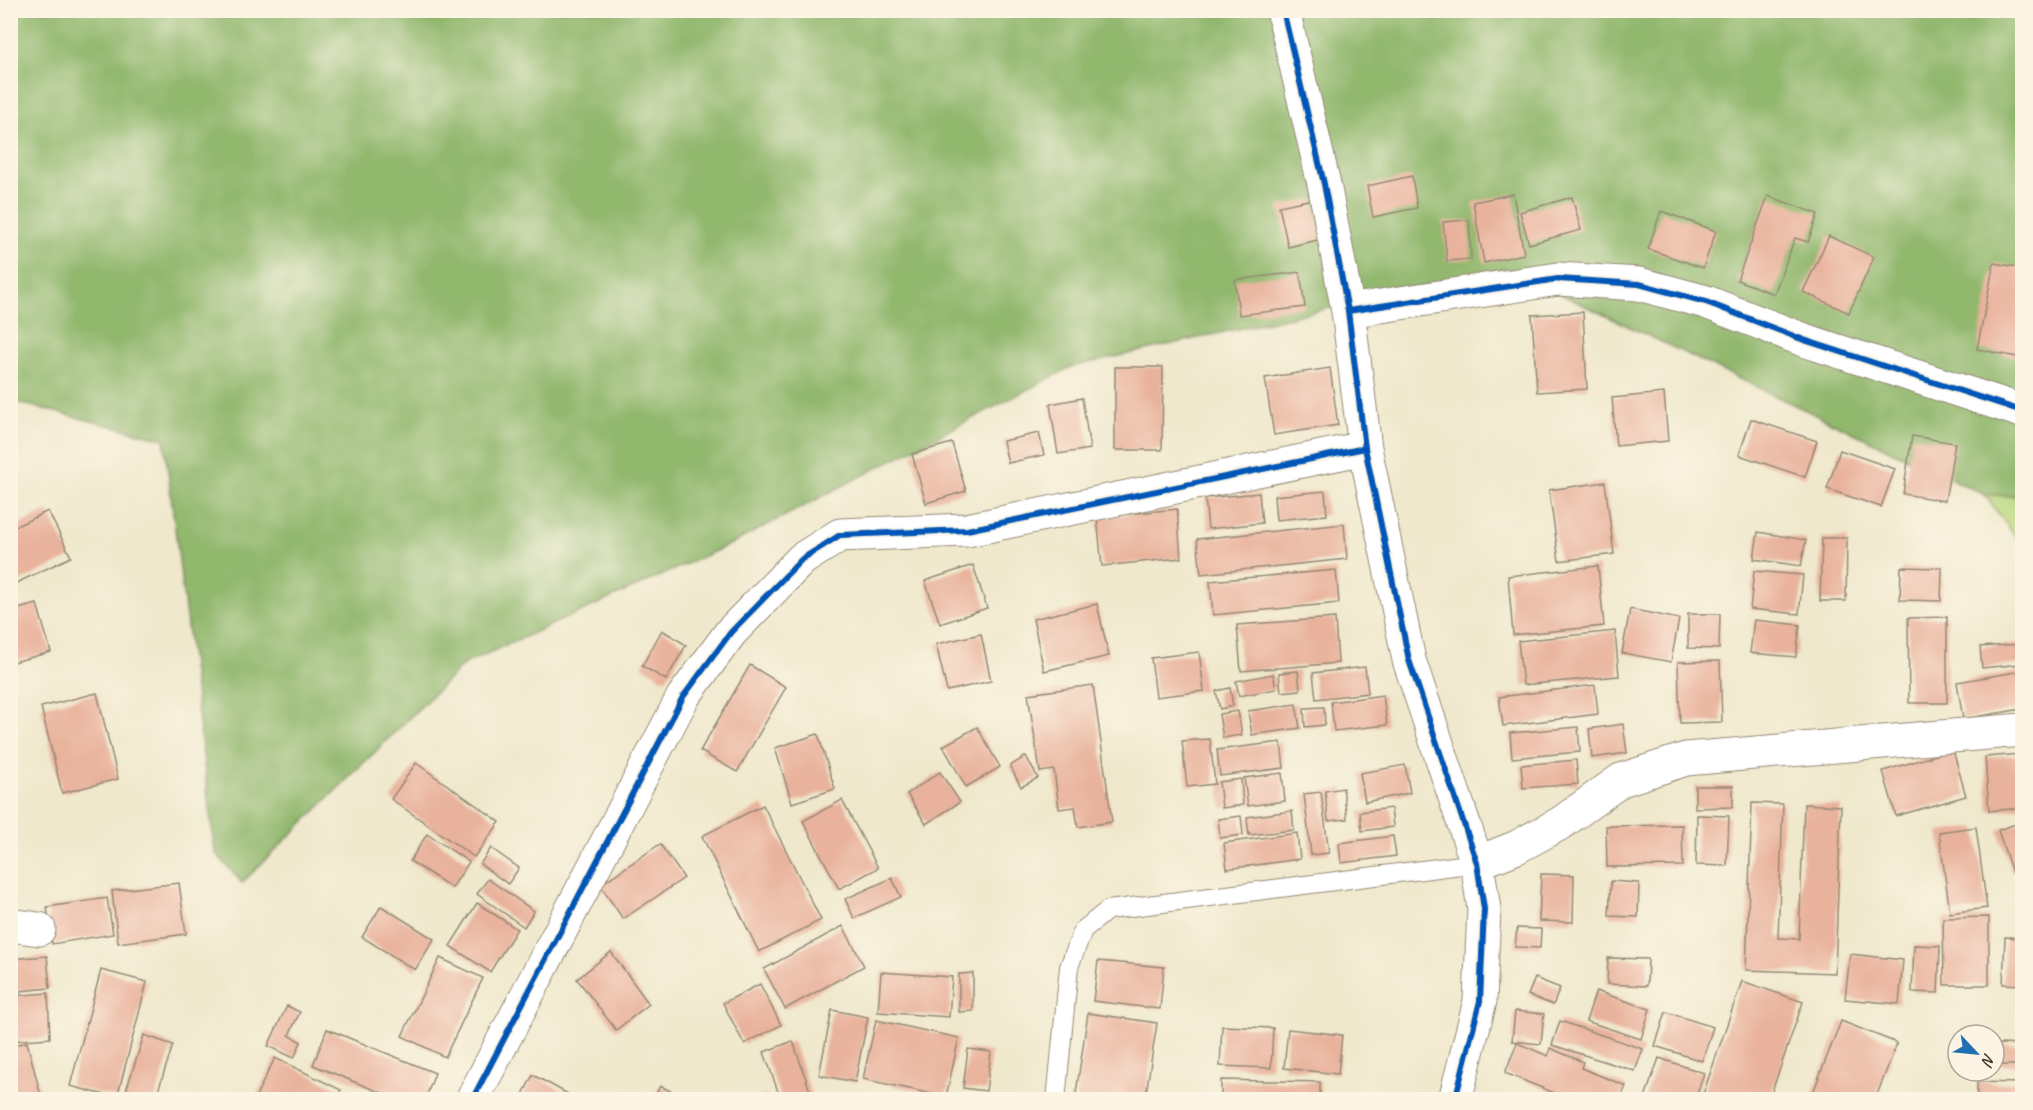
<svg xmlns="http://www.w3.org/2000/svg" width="2033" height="1110" viewBox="0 0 2033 1110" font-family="Caveat,sans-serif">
<rect width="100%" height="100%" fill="#fcf5e5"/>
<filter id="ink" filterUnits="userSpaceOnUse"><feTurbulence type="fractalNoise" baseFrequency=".0167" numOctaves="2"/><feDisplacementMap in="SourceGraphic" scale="12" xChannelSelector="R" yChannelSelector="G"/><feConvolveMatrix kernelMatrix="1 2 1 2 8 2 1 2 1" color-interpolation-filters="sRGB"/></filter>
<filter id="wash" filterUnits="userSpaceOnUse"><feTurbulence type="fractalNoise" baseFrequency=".008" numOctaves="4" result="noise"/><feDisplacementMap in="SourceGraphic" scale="24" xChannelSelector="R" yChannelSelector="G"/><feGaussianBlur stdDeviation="1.35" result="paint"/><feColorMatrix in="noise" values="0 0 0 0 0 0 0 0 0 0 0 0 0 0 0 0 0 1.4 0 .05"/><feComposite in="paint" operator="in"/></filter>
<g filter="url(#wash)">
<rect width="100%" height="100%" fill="#efe8cc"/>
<!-- green -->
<polygon fill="#b8d87f" stroke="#7a814e" stroke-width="1.5" points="1985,495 2022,496 2022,546"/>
<!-- forest -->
<polygon fill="#92b86e" stroke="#667146" stroke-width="1.5" points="10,11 2022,11 2022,496 1985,495 1505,268 1071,367 731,544 464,664 242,883 215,852 164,439 11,401"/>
<g id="blocks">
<!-- building -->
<g fill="#e9b29c">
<polygon points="1412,176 1417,208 1373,217 1367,186"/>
<polygon points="1513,194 1524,254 1484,263 1473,202"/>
<polygon points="1768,196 1818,214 1808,242 1795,238 1774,294 1737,280"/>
<polygon points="1572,197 1581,230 1529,244 1520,212"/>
<polygon points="1313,199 1322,239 1288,247 1279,206"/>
<polygon points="1661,211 1716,231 1703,268 1648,249"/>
<polygon points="1469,220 1471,259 1447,261 1443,222"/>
<polygon points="1829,236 1874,257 1849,313 1803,292"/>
<polygon points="1994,263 2022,268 2022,358 1977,349"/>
<polygon points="1300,272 1305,307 1239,315 1235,280"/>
<polygon points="1583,312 1587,389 1537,392 1532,315"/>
<polygon points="1115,367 1163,367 1162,450 1115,450"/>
<polygon points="1330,368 1338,425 1274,435 1265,378"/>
<polygon points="1664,393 1668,441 1616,446 1612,398"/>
<polygon points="1082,398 1090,449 1058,454 1050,404"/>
<polygon points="1751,419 1817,441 1805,477 1739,455"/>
<polygon points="1039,433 1044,455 1008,463 1003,441"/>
<polygon points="1912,436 1955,443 1945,501 1903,494"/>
<polygon points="952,443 966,491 926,503 912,454"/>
<polygon points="1840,450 1895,469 1881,507 1827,489"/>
<polygon points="1605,482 1614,554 1559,561 1549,490"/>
<polygon points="1325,491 1327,515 1276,520 1274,496"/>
<polygon points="1259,493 1262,523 1208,529 1205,498"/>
<polygon points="1177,509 1181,558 1102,566 1097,517"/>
<polygon points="48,511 71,557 10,586 10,529"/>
<polygon points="1344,524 1347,559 1201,574 1197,539"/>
<polygon points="1758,532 1806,540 1801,566 1754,559"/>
<polygon points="1822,538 1847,538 1846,601 1820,601"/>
<polygon points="973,565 987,608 940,624 925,581"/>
<polygon points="1598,566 1604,626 1513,635 1508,576"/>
<polygon points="1901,567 1942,568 1941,601 1900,600"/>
<polygon points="1336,570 1339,603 1213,615 1210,581"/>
<polygon points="1754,571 1803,575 1799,614 1750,609"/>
<polygon points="37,604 51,652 10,663 10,611"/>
<polygon points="1097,604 1109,656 1044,671 1033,619"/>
<polygon points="1630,609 1679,619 1671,662 1622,653"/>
<polygon points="1688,614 1720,614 1719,649 1688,648"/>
<polygon points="1947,617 1947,703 1909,703 1908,618"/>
<polygon points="1335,618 1338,663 1241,671 1237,625"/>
<polygon points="1754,620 1800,625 1796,657 1750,653"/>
<polygon points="662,630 686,645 666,680 642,666"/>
<polygon points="1615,631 1619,676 1523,685 1518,641"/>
<polygon points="981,634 991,681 947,691 936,644"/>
<polygon points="2019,644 2021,664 1982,668 1980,647"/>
<polygon points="1199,652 1204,691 1156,697 1151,658"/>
<polygon points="1720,661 1722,722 1680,723 1678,662"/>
<polygon points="750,665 786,687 737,772 700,751"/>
<polygon points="1365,667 1368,693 1316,699 1313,673"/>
<polygon points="1298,671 1300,690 1281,692 1279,673"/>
<polygon points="2022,671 2022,709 1963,719 1957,682"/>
<polygon points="1273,674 1276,689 1239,696 1236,681"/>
<polygon points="1093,685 1112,822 1078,827 1075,807 1059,809 1054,770 1040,772 1028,694"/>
<polygon points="1595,685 1598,714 1503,726 1499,697"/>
<polygon points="1230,688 1233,706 1220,709 1216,691"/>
<polygon points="97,693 118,779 62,793 41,707"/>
<polygon points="1383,695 1387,725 1334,731 1331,702"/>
<polygon points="1296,704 1300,728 1252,735 1248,711"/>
<polygon points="1324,707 1325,725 1305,727 1304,708"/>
<polygon points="1238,711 1242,735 1223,738 1219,714"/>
<polygon points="1623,724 1627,753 1592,758 1589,729"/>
<polygon points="977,727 1000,767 966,787 943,746"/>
<polygon points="1578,727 1580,752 1512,758 1510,733"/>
<polygon points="818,734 835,789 792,803 775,748"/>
<polygon points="1210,739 1215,784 1187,787 1182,741"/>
<polygon points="1281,742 1284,768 1220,776 1217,750"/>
<polygon points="1953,750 1966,796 1896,816 1883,771"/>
<polygon points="2021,754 2022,808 1989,811 1985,757"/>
<polygon points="1026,756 1038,778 1021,787 1010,766"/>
<polygon points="1576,760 1578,784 1523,788 1521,765"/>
<polygon points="416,763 500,822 474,857 391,799"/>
<polygon points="1405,765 1410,793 1365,802 1360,773"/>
<polygon points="940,772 960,802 926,824 907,794"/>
<polygon points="1282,773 1285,801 1248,806 1244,778"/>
<polygon points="1241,779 1243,805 1222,808 1219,782"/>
<polygon points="1695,786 1733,786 1733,807 1695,808"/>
<polygon points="1343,788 1347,819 1328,821 1325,791"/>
<polygon points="1321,792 1329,853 1311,855 1304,794"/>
<polygon points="842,800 878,868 839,889 803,821"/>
<polygon points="1752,803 1783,804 1778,938 1799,939 1804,804 1841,806 1835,973 1746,970"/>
<polygon points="763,805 821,920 759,952 702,836"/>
<polygon points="1391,808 1393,827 1362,831 1360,812"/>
<polygon points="1292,811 1294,830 1249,835 1247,817"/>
<polygon points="1697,815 1729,816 1727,866 1696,865"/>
<polygon points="1241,816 1243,835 1220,838 1218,819"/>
<polygon points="2022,822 2022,869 2012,873 1998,830"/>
<polygon points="1682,825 1683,866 1607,867 1606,826"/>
<polygon points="1976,827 1987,908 1950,913 1939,832"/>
<polygon points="1297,833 1300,859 1227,869 1224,843"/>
<polygon points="427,834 469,862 452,888 410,861"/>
<polygon points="1393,836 1396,856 1341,863 1339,843"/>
<polygon points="660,844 684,878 623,919 600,885"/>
<polygon points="491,848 519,868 508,884 480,864"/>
<polygon points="1541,874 1574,875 1573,922 1539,921"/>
<polygon points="892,878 901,897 854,918 845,899"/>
<polygon points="488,879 534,911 524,927 477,894"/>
<polygon points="1611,881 1639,883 1638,917 1609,916"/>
<polygon points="179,883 186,934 118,943 112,891"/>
<polygon points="107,898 113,934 52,944 47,907"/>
<polygon points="477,903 517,929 490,972 450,946"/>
<polygon points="381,906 434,939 415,970 362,937"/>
<polygon points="1989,917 1989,985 1944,985 1943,918"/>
<polygon points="843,926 864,966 785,1009 764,969"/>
<polygon points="1517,928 1541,929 1540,948 1515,947"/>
<polygon points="2005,937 2022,938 2022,985 2003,984"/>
<polygon points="1914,945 1940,946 1938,993 1912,992"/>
<polygon points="611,952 649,1004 616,1030 577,979"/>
<polygon points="1850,954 1903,960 1899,1004 1845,999"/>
<polygon points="47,956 50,988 10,992 10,959"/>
<polygon points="440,958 483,978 445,1057 402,1036"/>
<polygon points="1608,958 1648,959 1647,986 1607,984"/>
<polygon points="1098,961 1164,967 1160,1009 1093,1001"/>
<polygon points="101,970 147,982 117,1098 70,1086"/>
<polygon points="881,972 952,977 949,1017 878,1012"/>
<polygon points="973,973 973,1011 959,1012 959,974"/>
<polygon points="1535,978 1560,988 1553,1005 1528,995"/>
<polygon points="1742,981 1803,1002 1769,1100 1701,1100"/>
<polygon points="760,984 781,1025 744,1044 723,1003"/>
<polygon points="1596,991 1650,1009 1641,1039 1586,1021"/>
<polygon points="48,993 50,1038 10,1041 10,996"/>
<polygon points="287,1006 300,1012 289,1035 301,1042 294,1058 268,1046"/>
<polygon points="832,1010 868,1017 855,1082 819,1075"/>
<polygon points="1515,1011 1544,1014 1541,1044 1512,1041"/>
<polygon points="1666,1012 1713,1027 1702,1061 1655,1046"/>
<polygon points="1088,1013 1157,1023 1145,1100 1075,1100"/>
<polygon points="876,1020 959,1038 946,1097 863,1079"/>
<polygon points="1560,1021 1643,1049 1635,1071 1552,1045"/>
<polygon points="1841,1021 1897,1043 1875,1100 1810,1100"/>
<polygon points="1222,1026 1273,1028 1271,1068 1220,1066"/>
<polygon points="327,1029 435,1073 425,1100 399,1100 313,1065"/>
<polygon points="1288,1029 1342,1035 1338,1074 1284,1068"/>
<polygon points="144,1035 173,1045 155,1100 123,1100"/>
<polygon points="793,1041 813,1100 781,1100 764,1052"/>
<polygon points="27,1042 42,1100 10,1100 10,1046"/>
<polygon points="1517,1043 1548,1056 1550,1048 1583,1062 1581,1068 1626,1086 1620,1100 1572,1100 1505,1073"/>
<polygon points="1999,1044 2022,1045 2022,1065 1999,1065"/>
<polygon points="968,1049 991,1052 986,1091 963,1088"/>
<polygon points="275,1058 341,1090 336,1100 263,1100 256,1096"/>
<polygon points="1659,1058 1704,1073 1695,1100 1644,1100"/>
<polygon points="533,1075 579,1100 520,1100"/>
<polygon points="1221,1080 1320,1082 1320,1100 1221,1100"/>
<polygon points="1977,1082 2021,1083 2021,1100 1977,1100"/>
<polygon points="660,1086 690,1100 653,1100"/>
<polygon points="766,1094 769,1100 755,1100"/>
</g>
</g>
</g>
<g filter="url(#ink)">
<use href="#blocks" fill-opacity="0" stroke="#958975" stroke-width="1.5"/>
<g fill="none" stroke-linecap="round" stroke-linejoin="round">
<!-- lane casing -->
<g stroke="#958975" stroke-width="20">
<polyline id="lane" points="1056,1100 1069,967 1083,930 1108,910 1477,863"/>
</g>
<!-- street casing -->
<g stroke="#958975" stroke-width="35">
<g id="street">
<polyline points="1283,10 1324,184 1348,311 1365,448 1409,660 1477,863 1484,909 1480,1001 1455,1100"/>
<polyline points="1348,311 1558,279 1639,284 1706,302 1804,340 2022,411"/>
<polyline points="1477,863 1517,847 1561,823 1621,780 1686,759 2022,730"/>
<polyline points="10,925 39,929"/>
<polyline points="472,1100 683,697 731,632 802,559 840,535 967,530 1365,448"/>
</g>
</g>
<!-- lane -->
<use href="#lane" stroke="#fff" stroke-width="18"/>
<!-- street -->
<use href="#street" stroke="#fff" stroke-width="33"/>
<!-- cycleway casing -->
<g stroke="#fcf5e5" stroke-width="10">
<g id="cycleway">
<polyline points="1283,10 1324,184 1348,311 1365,448 1409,660 1477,863 1484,909 1480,1001 1455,1100"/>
<polyline points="1348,311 1558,279 1639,284 1706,302 1804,340 2022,411"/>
<polyline points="472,1100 683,697 731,632 802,559 840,535 967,530 1365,448"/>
</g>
</g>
<!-- cycleway -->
<use href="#cycleway" stroke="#0057b8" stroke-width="6"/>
</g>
</g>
<!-- margin -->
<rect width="2033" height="1110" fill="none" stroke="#fcf5e5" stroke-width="36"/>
<!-- north arrow -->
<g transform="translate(1976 1053) rotate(116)"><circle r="28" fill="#fcf5e5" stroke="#afa495" stroke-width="1.5"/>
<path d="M0-4.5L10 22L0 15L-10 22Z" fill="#1f6fb2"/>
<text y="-9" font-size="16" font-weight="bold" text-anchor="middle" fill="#3b2a1e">N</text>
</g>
</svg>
